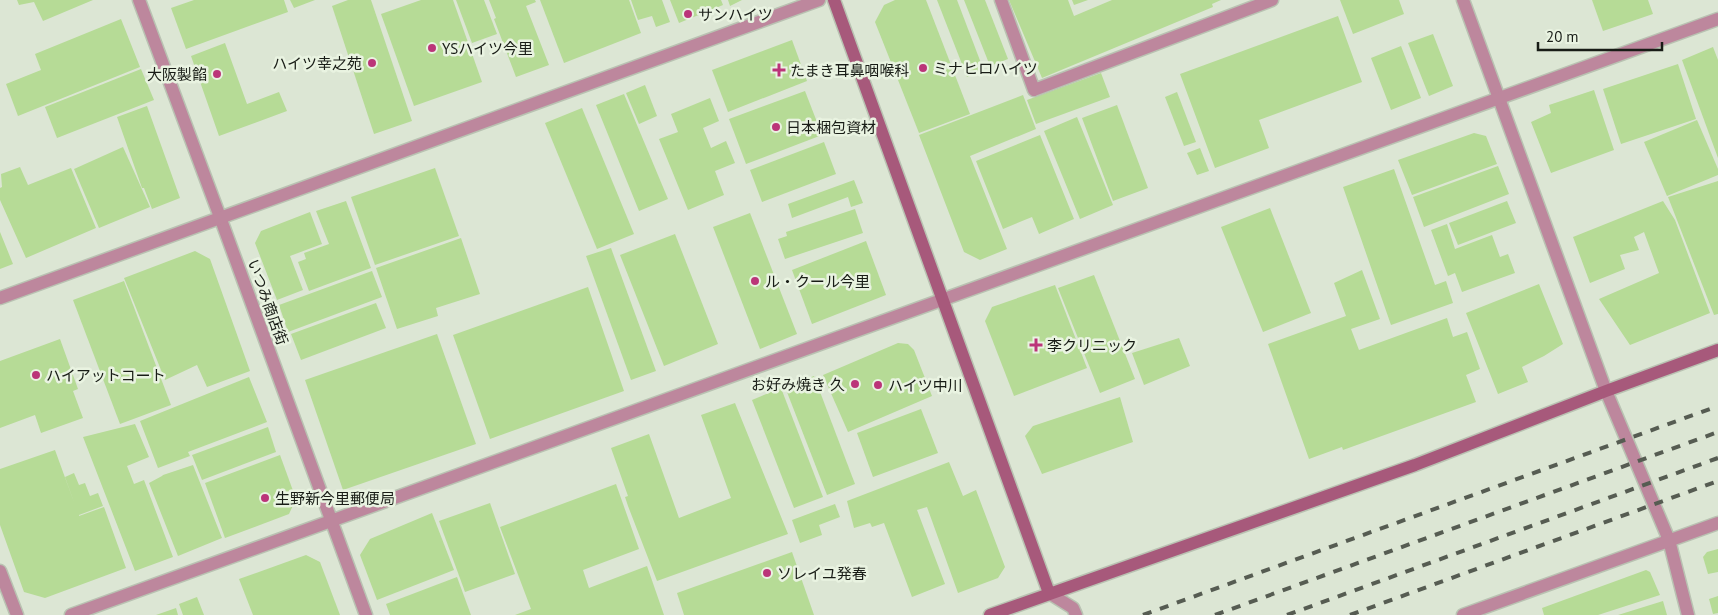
<svg xmlns="http://www.w3.org/2000/svg" width="1718" height="615" viewBox="0 0 1718 615" font-family="'PT Sans','Noto Sans JP',sans-serif">
<rect width="100%" height="100%" fill="#dce6d4"/>
<!-- building -->
<g fill="#b6db96">
<polygon points="17,0 93,0 43,21 34,2 19,5"/>
<polygon points="194,0 284,0 288,12 186,49 171,8"/>
<polygon points="290,0 315,0 294,8"/>
<polygon points="348,0 371,0 412,121 374,134 332,6"/>
<polygon points="421,0 453,0 482,82 414,106 381,14"/>
<polygon points="456,0 484,0 497,34 472,43"/>
<polygon points="489,0 535,0 536,2 526,6 549,65 516,77 494,19 496,18"/>
<polygon points="540,0 629,0 641,33 564,63"/>
<polygon points="631,0 662,0 670,22 656,27 652,16 638,20"/>
<polygon points="670,0 721,0 723,5 679,23"/>
<polygon points="728,0 742,0 730,6"/>
<polygon points="895,0 926,0 970,114 919,133 875,22 884,5"/>
<polygon points="937,0 957,0 984,71 967,77"/>
<polygon points="964,0 985,0 1008,59 990,66"/>
<polygon points="1009,0 1068,0 1074,16 1112,0 1221,0 1212,4 1213,7 1042,78"/>
<polygon points="1072,0 1088,0 1074,5"/>
<polygon points="1340,0 1399,0 1404,14 1353,34"/>
<polygon points="1592,0 1648,0 1653,14 1603,31"/>
<polygon points="1338,16 1362,82 1259,120 1269,148 1215,168 1180,74"/>
<polygon points="121,19 140,67 18,116 6,84 41,70 35,54"/>
<polygon points="1433,34 1453,86 1429,96 1408,43"/>
<polygon points="792,40 807,81 728,112 712,70"/>
<polygon points="225,43 247,104 279,92 287,111 219,136 191,56"/>
<polygon points="1401,46 1421,98 1391,110 1371,58"/>
<polygon points="1713,47 1718,60 1718,158 1682,60"/>
<polygon points="1678,64 1696,119 1621,144 1603,89"/>
<polygon points="141,69 154,100 57,138 45,107"/>
<polygon points="1101,73 1110,97 1036,124 1027,100"/>
<polygon points="645,85 657,116 639,124 626,93"/>
<polygon points="1594,90 1614,150 1551,173 1531,122 1551,113 1549,105"/>
<polygon points="805,91 822,135 746,164 729,119"/>
<polygon points="1177,92 1196,142 1184,146 1165,97"/>
<polygon points="624,94 668,199 639,211 596,105"/>
<polygon points="1023,95 1036,129 970,156 1007,249 980,260 964,252 919,135"/>
<polygon points="710,98 719,121 703,128 711,148 726,141 735,163 715,171 724,195 688,210 659,139 678,132 671,114"/>
<polygon points="1117,105 1148,188 1113,201 1082,118"/>
<polygon points="147,106 180,198 152,209 144,188 142,188 117,117"/>
<polygon points="582,108 634,234 597,249 545,123"/>
<polygon points="1077,117 1113,205 1080,219 1044,131"/>
<polygon points="1697,120 1718,169 1718,175 1667,196 1644,142"/>
<polygon points="1474,133 1486,136 1497,164 1412,195 1398,160"/>
<polygon points="1040,135 1074,219 1039,234 1032,217 1003,229 976,161"/>
<polygon points="824,142 836,174 762,202 750,170"/>
<polygon points="123,147 150,207 99,228 74,169"/>
<polygon points="1200,148 1209,171 1197,175 1187,153"/>
<polygon points="1498,166 1509,194 1424,227 1413,197"/>
<polygon points="20,167 28,185 71,168 96,228 26,258 0,200 0,188 2,187 1,174"/>
<polygon points="435,168 459,236 375,265 351,197"/>
<polygon points="1394,169 1435,285 1446,281 1453,303 1391,325 1343,187"/>
<polygon points="854,180 863,203 851,207 848,197 792,218 788,204"/>
<polygon points="1718,181 1718,314 1714,315 1668,197"/>
<polygon points="346,201 371,268 309,291 298,262 306,259 304,253 329,244 316,211"/>
<polygon points="1507,201 1516,223 1458,245 1449,223"/>
<polygon points="1663,201 1675,220 1710,313 1630,345 1599,299 1659,273 1644,232 1634,237 1639,250 1620,255 1625,269 1590,283 1573,237"/>
<polygon points="1270,208 1311,313 1263,332 1221,227"/>
<polygon points="855,209 863,233 785,259 778,239 787,236 786,232"/>
<polygon points="310,212 322,244 290,256 303,290 277,300 255,243 261,231"/>
<polygon points="750,213 797,334 760,349 713,227"/>
<polygon points="1447,224 1455,249 1492,235 1500,257 1508,254 1515,273 1462,292 1455,273 1448,276 1431,230"/>
<polygon points="0,232 13,264 0,269"/>
<polygon points="675,234 718,344 664,366 620,255"/>
<polygon points="461,238 480,294 436,308 438,316 397,329 376,268"/>
<polygon points="866,241 886,295 812,324 792,270"/>
<polygon points="611,248 656,371 631,380 586,256"/>
<polygon points="195,251 210,259 250,371 207,387 197,365 165,380 124,278"/>
<polygon points="1362,270 1380,319 1351,329 1359,350 1447,318 1453,337 1467,332 1480,369 1466,375 1476,402 1343,450 1342,447 1309,459 1268,344 1346,316 1334,283"/>
<polygon points="372,271 382,297 288,332 279,305"/>
<polygon points="1094,275 1135,379 1100,393 1058,288"/>
<polygon points="124,281 171,405 120,424 73,300"/>
<polygon points="1539,284 1563,344 1544,356 1522,367 1528,382 1498,394 1466,313"/>
<polygon points="1055,285 1087,368 1014,396 985,321 992,307"/>
<polygon points="588,287 624,391 490,439 453,335"/>
<polygon points="376,303 386,328 301,360 291,334"/>
<polygon points="437,334 476,444 343,490 305,380"/>
<polygon points="1179,338 1190,366 1144,385 1132,353"/>
<polygon points="60,339 78,389 73,391 83,418 41,433 35,415 0,428 0,361"/>
<polygon points="898,343 908,344 914,350 932,396 848,432 823,375"/>
<polygon points="814,376 855,484 827,495 785,387"/>
<polygon points="249,377 267,422 188,452 190,456 158,468 140,421"/>
<polygon points="781,388 823,497 794,508 752,400"/>
<polygon points="1120,397 1133,442 1042,474 1025,436 1033,426"/>
<polygon points="735,403 788,534 657,581 628,506 625,497 628,496 611,448 649,434 679,518 731,498 701,415"/>
<polygon points="921,409 938,453 873,477 857,433"/>
<polygon points="135,424 149,457 127,466 134,484 144,480 173,557 135,571 83,437"/>
<polygon points="268,427 276,452 202,480 192,455"/>
<polygon points="55,450 75,505 65,477 74,473 79,485 85,483 90,496 98,493 103,506 79,515 79,516 104,507 126,568 45,598 24,592 0,525 0,469"/>
<polygon points="280,455 296,499 289,514 225,538 205,483"/>
<polygon points="949,462 963,496 976,490 1005,567 998,578 958,593 927,507 917,510 945,584 912,597 884,523 872,527 870,523 854,528 847,501"/>
<polygon points="193,465 222,538 178,556 149,483 162,476 163,475"/>
<polygon points="616,484 639,549 583,570 589,588 647,566 664,615 515,615 531,609 500,527"/>
<polygon points="490,503 515,574 465,592 439,521"/>
<polygon points="835,504 840,517 819,525 822,535 800,543 792,520"/>
<polygon points="432,513 454,570 377,600 360,555 370,539"/>
<polygon points="1718,549 1718,572 1708,574 1703,557 1707,552"/>
<polygon points="792,552 814,615 684,615 677,593"/>
<polygon points="306,555 320,562 340,615 253,615 239,579"/>
<polygon points="1646,570 1650,572 1660,595 1598,615 1544,615 1542,608"/>
<polygon points="457,577 471,615 390,615 386,604"/>
<polygon points="1718,596 1718,613 1713,614 1709,599"/>
<polygon points="197,597 204,615 183,615 179,604"/>
<polygon points="1663,601 1667,615 1618,615"/>
<polygon points="176,608 178,615 156,615"/>
</g>
<g fill="none" stroke-linecap="round" stroke-linejoin="round">
<!-- street casing -->
<g stroke="#b9c2b2" stroke-width="15">
<g id="street">
<polyline points="139,0 220,217 366,615"/>
<polyline points="1001,0 1034,90 1272,0"/>
<polyline points="1463,0 1606,391 1669,540 1688,615"/>
<polyline points="0,298 819,0"/>
<polyline points="0,571 17,615"/>
<polyline points="1049,593 1073,608 1076,615"/>
<polyline points="71,615 1718,19"/>
<polyline points="1463,615 1718,523"/>
</g>
</g>
<!-- secondary casing -->
<g stroke="#b9c2b2" stroke-width="15">
<g id="secondary">
<polyline points="834,0 1049,593"/>
<polyline points="990,615 1415,465 1606,391 1718,350"/>
</g>
</g>
<!-- street -->
<use href="#street" stroke="#bd879d" stroke-width="12"/>
<!-- secondary -->
<use href="#secondary" stroke="#a7597b" stroke-width="12"/>
<!-- rail -->
<g stroke="#565c52" stroke-width="4" stroke-dasharray="9 9" stroke-linecap="butt">
<polyline points="1143,615 1718,406"/>
<polyline points="1215,615 1718,432"/>
<polyline points="1287,615 1718,458"/>
<polyline points="1350,615 1718,481"/>
</g>
</g>
<!-- markers -->
<g fill="#bb3579" stroke="#e9f3e1" stroke-width="2">
<circle cx="688" cy="14" r="5"/>
<circle cx="432" cy="48" r="5"/>
<circle cx="372" cy="63" r="5"/>
<circle cx="923" cy="68" r="5"/>
<path d="M776.5 62.5h5v5h5v5h-5v5h-5v-5h-5v-5h5z"/>
<circle cx="217" cy="74" r="5"/>
<circle cx="776" cy="127" r="5"/>
<circle cx="755" cy="281" r="5"/>
<path d="M1033.5 337.5h5v5h5v5h-5v5h-5v-5h-5v-5h5z"/>
<circle cx="36" cy="375" r="5"/>
<circle cx="855" cy="384" r="5"/>
<circle cx="878" cy="385" r="5"/>
<circle cx="265" cy="498" r="5"/>
<circle cx="767" cy="573" r="5"/>
</g>
<g text-anchor="middle" dominant-baseline="central" stroke-width="5" stroke-linejoin="round" paint-order="stroke">
<!-- poi labels -->
<g font-size="15" fill="#181c16" stroke="#e9f3e1" text-anchor="start">
<text x="698" y="14">サンハイツ</text>
<text x="442" y="48">YSハイツ今里</text>
<text x="362" y="63" text-anchor="end">ハイツ幸之苑</text>
<text x="933" y="68">ミナヒロハイツ</text>
<text x="790" y="70">たまき耳鼻咽喉科</text>
<text x="207" y="74" text-anchor="end">大阪製餡</text>
<text x="786" y="127">日本梱包資材</text>
<text x="765" y="281">ル・クール今里</text>
<text x="1047" y="345">李クリニック</text>
<text x="46" y="375">ハイアットコート</text>
<text x="845" y="384" text-anchor="end">お好み焼き 久</text>
<text x="888" y="385">ハイツ中川</text>
<text x="275" y="498">生野新今里郵便局</text>
<text x="777" y="573">ソレイユ発春</text>
</g>
<!-- street labels -->
<g font-size="15" fill="#181c16" stroke="#e9f3e1">
<text transform="translate(268 302) rotate(70)">いつみ商店街</text>
</g>
</g>
<!-- scale -->
<path d="M1538 42v8h124v-8" fill="none" stroke="#181c16" stroke-width="2.5"/>
<text x="1546" y="42" font-size="15" fill="#181c16" stroke="#e9f3e1" stroke-width="4" paint-order="stroke">20 m</text>
</svg>
